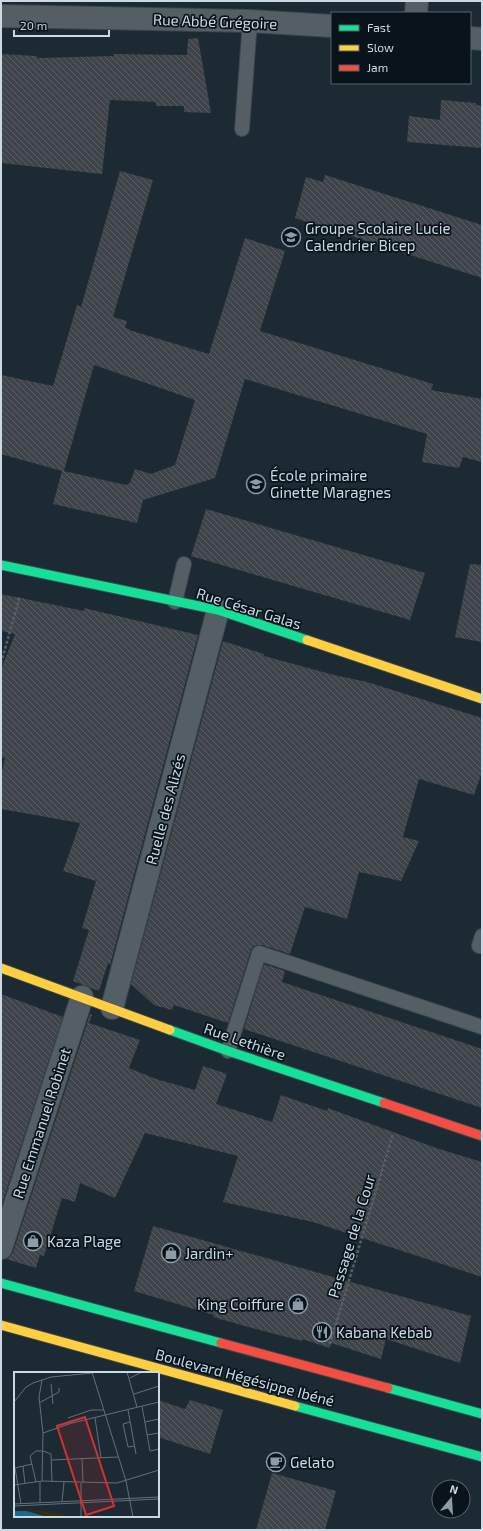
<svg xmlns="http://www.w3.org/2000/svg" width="483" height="1531" viewBox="0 0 483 1531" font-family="'Exo 2',sans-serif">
<defs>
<pattern id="building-back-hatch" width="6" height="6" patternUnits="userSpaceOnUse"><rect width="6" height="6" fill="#3f434a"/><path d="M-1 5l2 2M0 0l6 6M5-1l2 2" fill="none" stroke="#595e64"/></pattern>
</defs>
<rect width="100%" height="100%" fill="#1c2a33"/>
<!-- building -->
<g fill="url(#building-back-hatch)" fill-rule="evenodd">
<polygon points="198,38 211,113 184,112 184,106 156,106 156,102 110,100 102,174 1,163 1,54 37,56 37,58 114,56 114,54 187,55 188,39"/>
<polygon points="441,100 476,103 476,105 482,106 482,148 407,142 409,116 440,120"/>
<path d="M120 171 153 180 113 317 127 321 125 328 130 329 129 330 209 354 245 238 285 251 260 331 433 384 431 390 482 399V462L463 457 459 468 422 462 427 434 245 379 215 478 143 500 137 523 53 504 62 471 1 454V375L53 386 77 305 81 307ZM94 365 195 400 175 465 151 474 135 469 130 483 126 485 64 471Z"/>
<polygon points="325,175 482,225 482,278 295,218 306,177 323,182"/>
<polygon points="206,509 425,573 410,620 191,556"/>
<polygon points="470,564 482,565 482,642 455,637"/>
<polygon points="1,594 84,611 84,608 198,635 110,965 108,963 99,991 73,981 89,930 82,928 96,881 63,871 80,823 1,809 1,776 5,758 1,757 1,669 15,634 1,631"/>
<polygon points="223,641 264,654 264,656 334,675 367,682 482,718 482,772 474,795 419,779 403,837 419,841 401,881 359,872 347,919 305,907 290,954 262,945 254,946 251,950 228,1023 174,1005 172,1010 154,1005 131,984"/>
<polygon points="264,964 285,971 282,982 482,1049 482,1108 244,1029"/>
<polygon points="1,994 63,1017 1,1207"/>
<polygon points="90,1014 92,1015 89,1023 140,1040 129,1068 156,1079 195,1090 203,1066 227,1074 216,1104 272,1122 281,1095 327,1111 328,1108 436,1148 482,1162 482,1277 313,1222 223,1202 238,1156 145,1133 115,1198 80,1183 75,1202 62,1198 44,1256 40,1255 36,1268 6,1259 10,1257 13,1252"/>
<polygon points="153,1226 471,1316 460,1363 386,1339 381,1359 331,1343 330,1348 302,1339 302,1341 252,1328 213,1317 214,1315 134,1291"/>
<polygon points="158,1400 185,1409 190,1400 223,1410 210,1454 158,1437"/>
<polygon points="272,1473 336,1491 325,1530 256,1530"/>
</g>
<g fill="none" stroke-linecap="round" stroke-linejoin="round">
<!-- lane casing -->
<g stroke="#3b464e" stroke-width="16">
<g id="lane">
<polyline points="242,129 250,21"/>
<polyline points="175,602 184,564"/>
<polyline points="479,946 482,936"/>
<polyline points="228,1051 259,953 482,1027"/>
</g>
</g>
<!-- street casing -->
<g stroke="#3b464e" stroke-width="24">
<g id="street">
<polyline points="416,13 417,1"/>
<polyline points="1,16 250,21 332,26"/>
<polyline points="470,38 482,39"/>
<polyline points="112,1008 218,610"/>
<polyline points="1,1248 82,997"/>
</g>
</g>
<!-- fast casing -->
<g stroke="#3b464e" stroke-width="11">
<g id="fast">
<polyline points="1,565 218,610 307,640"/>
<polyline points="170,1030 228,1051 384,1103"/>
<polyline points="1,1283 221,1343"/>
<polyline points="388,1388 482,1414"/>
<polyline points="295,1406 482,1457"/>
</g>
</g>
<!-- slow casing -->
<g stroke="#3b464e" stroke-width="11">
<g id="slow">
<polyline points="307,640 482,699"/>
<polyline points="1,968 170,1030"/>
<polyline points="1,1325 295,1406"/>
</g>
</g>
<!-- jam casing -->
<g stroke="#3b464e" stroke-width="11">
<g id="jam">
<polyline points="384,1103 482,1136"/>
<polyline points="221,1343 388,1388"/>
</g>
</g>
<!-- path -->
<g stroke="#576066" stroke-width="2.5" stroke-dasharray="3 2" stroke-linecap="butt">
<polyline points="1,663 20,596"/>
<polyline points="330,1344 393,1134"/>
</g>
<!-- lane -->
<use href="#lane" stroke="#535e65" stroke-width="14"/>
<!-- street -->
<use href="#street" stroke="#535e65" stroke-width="22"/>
<!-- fast -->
<use href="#fast" stroke="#16e098" stroke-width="9"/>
<!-- slow -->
<use href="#slow" stroke="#ffcf43" stroke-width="9"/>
<!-- jam -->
<use href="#jam" stroke="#f24e42" stroke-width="9"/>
</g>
<!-- icons -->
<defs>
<g id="school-ring" transform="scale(1)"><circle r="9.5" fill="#08131b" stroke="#8d9ca6" stroke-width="1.5"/><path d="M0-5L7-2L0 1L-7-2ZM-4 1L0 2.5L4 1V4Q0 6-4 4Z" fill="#8d9ca6"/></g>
<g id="shop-ring" transform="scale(1)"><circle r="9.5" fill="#08131b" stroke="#8d9ca6" stroke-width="1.5"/><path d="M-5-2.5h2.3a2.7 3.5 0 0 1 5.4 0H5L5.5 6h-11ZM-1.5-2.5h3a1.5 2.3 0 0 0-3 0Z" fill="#8d9ca6"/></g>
<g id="restaurant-ring" transform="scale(1)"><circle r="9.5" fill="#08131b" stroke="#8d9ca6" stroke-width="1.5"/><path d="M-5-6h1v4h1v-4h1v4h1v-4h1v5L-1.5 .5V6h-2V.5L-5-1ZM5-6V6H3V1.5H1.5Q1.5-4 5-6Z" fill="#8d9ca6"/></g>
<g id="cafe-ring" transform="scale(1)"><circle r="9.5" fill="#08131b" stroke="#8d9ca6" stroke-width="1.5"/><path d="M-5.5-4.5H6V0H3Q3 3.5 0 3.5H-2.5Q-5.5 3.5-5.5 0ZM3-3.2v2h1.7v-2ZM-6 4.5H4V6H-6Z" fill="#8d9ca6"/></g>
</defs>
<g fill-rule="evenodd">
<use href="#school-ring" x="291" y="237"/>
<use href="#school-ring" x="256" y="484"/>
<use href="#shop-ring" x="33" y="1241"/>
<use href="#shop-ring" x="171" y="1253"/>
<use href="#shop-ring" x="298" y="1304"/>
<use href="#restaurant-ring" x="322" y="1332"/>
<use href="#cafe-ring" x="276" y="1462"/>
</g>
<g text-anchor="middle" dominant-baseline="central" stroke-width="3.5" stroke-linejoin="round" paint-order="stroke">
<!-- street labels -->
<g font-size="15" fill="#cad9e4" stroke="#08131b">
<text transform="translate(215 21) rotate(2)">Rue Abbé Grégoire</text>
<text transform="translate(249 608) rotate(17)">Rue César Galas</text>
<text transform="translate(165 809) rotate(-75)">Ruelle des Alizés</text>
<text transform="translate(245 1041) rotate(19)">Rue Lethière</text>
<text transform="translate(41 1123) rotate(-72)">Rue Emmanuel Robinet</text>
<text transform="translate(351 1236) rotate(-73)">Passage de la Cour</text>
<text transform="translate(245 1377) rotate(15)">Boulevard Hégésippe Ibéné</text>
</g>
<!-- poi labels -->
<g font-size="15" fill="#cad9e4" stroke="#08131b" text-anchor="start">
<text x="305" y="228">Groupe Scolaire Lucie<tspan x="305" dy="17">Calendrier Bicep</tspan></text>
<text x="270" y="475">École primaire<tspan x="270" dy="17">Ginette Maragnes</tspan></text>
<text x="47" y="1241">Kaza Plage</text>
<text x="185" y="1253">Jardin+</text>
<text x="284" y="1304" text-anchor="end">King Coiffure</text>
<text x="336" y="1332">Kabana Kebab</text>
<text x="290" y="1462">Gelato</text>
</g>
</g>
<!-- overview -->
<g transform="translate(14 1372)">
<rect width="145" height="145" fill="#1c2a33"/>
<path d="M12 137 50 142V145H33Z" fill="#342f14"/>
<path d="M0 139H13L33 145H0Z" fill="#1d698e"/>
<path fill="none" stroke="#62707a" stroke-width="1" d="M78 0 112 109 119 145M113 0 123 35M116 6 128 0M28 8 25 25 29 61 28 109M37 12 39 32M120 22 145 14M0 30 12 15 19 11 37 5 78 1M25 31 45 20V16M128 34 136 79 145 77M114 38 122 82M54 46 77 38H90M81 46 87 86M116 50 109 52 114 75 121 74M131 50 145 47M29 61 58 51 145 30M133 63 145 61M68 86 69 110M38 88 104 85M9 94 11 112M1 96 7 132M1 96 18 92M22 110 16 84 22 79H29L37 82 38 110M26 110V130M67 111V145M0 113 28 109 103 111 145 98M48 130 50 110M0 132 145 125M0 134 145 127"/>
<path fill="#d53131" fill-opacity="0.15" stroke="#d53131" stroke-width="2" d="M71 45 100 134 72 143 43 54Z"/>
<rect width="145" height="145" fill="none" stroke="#cad9e4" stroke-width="2"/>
</g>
<!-- border -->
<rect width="483" height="1531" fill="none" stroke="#cad9e4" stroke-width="4"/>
<!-- legend -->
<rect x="331" y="12" width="140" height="72" fill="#08131b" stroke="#56626b"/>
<rect x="339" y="25" width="20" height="6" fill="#16e098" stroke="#56626b"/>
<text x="367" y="32" font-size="12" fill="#cad9e4">Fast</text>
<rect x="339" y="45" width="20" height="6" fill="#ffcf43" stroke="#56626b"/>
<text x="367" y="52" font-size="12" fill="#cad9e4">Slow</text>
<rect x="339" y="65" width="20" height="6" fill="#f24e42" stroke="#56626b"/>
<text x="367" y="72" font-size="12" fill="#cad9e4">Jam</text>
<!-- north arrow -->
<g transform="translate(451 1499) rotate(18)"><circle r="19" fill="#08131b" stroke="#56626b"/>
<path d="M0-3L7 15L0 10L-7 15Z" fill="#8d9ca6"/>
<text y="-6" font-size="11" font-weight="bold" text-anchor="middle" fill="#cad9e4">N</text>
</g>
<!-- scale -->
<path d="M14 30v6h95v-6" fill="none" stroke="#cad9e4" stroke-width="2"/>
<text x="20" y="30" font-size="12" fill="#cad9e4" stroke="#08131b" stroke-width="3" paint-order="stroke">20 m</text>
</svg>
